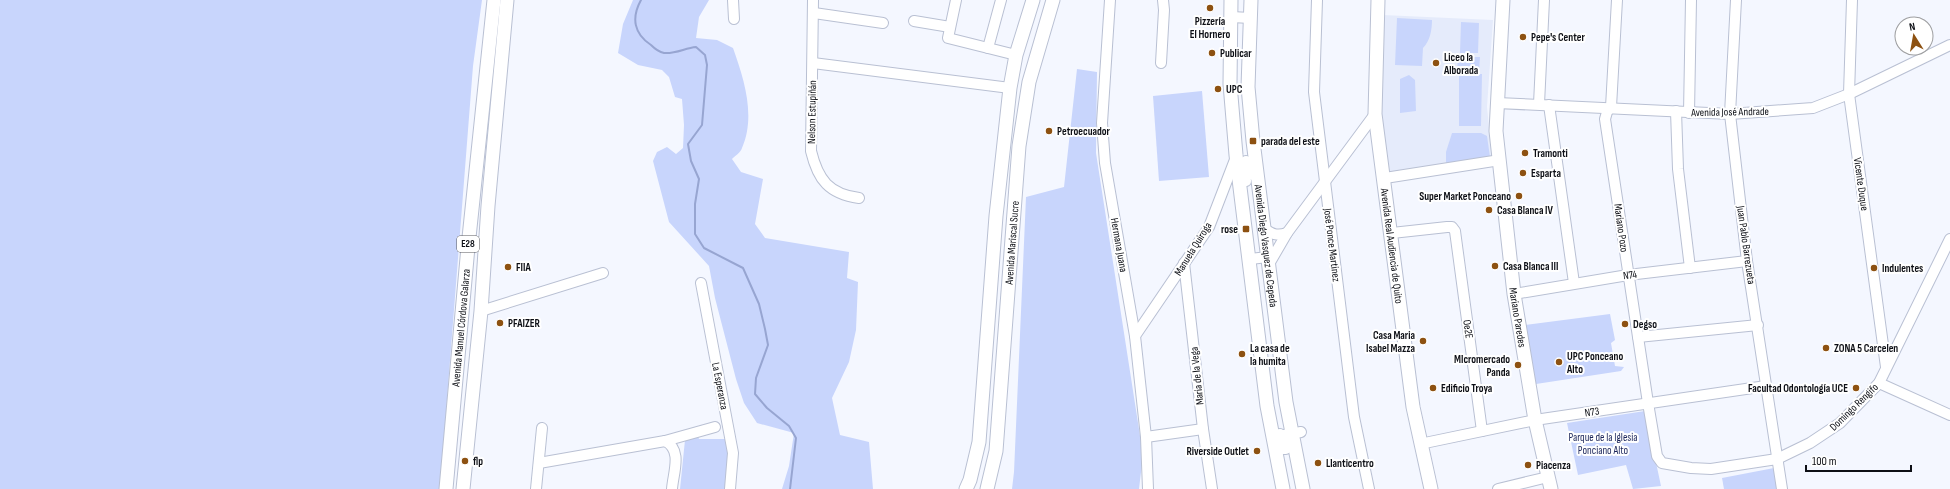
<svg xmlns="http://www.w3.org/2000/svg" width="1950" height="489" viewBox="0 0 1950 489" font-family="'Sofia Sans Condensed',sans-serif">
<rect width="100%" height="100%" fill="#f4f7ff"/>
<!-- built -->
<polygon fill="#e5ebfb" points="1383,15 1493,20 1487,107 1492,157 1388,173 1381,107"/>
<!-- green -->
<g fill="#c8d5fc">
<polygon points="0,0 482,0 473,66 440,489 0,489"/>
<path d="M633 0H709L699 17 696 38 717 40 733 48C744 79 756 116 742 148 741 152 735 156 732 159L741 172 763 179 755 224 765 238 849 252 847 278 858 282 856 330 849 362 832 398 840 435 869 442 873 489H782L789 466 794 433 757 423 744 403 736 379 715 298 709 266 669 222 653 161 657 152 667 147 676 154 683 148 684 125 682 99 675 97 669 77 662 70 638 65 618 53 623 24Z"/>
<path d="M1397 18 1432 20C1432 30 1430 41 1423 48L1422 66 1395 65Z"/>
<polygon points="1461,22 1479,23 1478,53 1460,53"/>
<polygon points="1458,57 1480,57 1479,71 1457,71"/>
<polygon points="1077,69 1097,72 1096,153 1143,455 1139,489 1012,489 1014,472 1026,197 1064,187"/>
<polygon points="1459,74 1482,74 1481,126 1459,126"/>
<polygon points="1409,75 1415,80 1416,111 1400,113 1400,79"/>
<polygon points="1202,91 1209,177 1159,181 1153,96"/>
<polygon points="1452,133 1481,133 1487,136 1490,157 1446,163 1446,152"/>
<polygon points="1610,314 1615,340 1611,343 1615,366 1624,367 1621,371 1536,384 1525,325"/>
<polygon points="1645,411 1661,486 1633,489 1626,465 1578,475 1567,423"/>
<polygon points="698,436 699,439 730,439 728,489 680,489 685,440"/>
<polygon points="1774,468 1777,489 1724,489 1722,478"/>
</g>
<g fill="none" stroke-linecap="round" stroke-linejoin="round">
<!-- stream -->
<path stroke="#97a5d1" stroke-width="2" d="M641 0C631 18 634 34 651 45 654 48 659 52 664 53 676 54 685 48 696 47L705 55 707 65 702 125 688 144 691 161 699 179 695 204V234L704 248 743 268 759 304 765 329 768 345 756 378 755 394 767 408 789 426 796 438 790 489"/>
<!-- minor casing -->
<g stroke="#b9c0d3" stroke-width="12">
<g id="minor">
<polyline points="733,0 734,19"/>
<path d="M813 0 811 151C818 180 829 194 859 198"/>
<polyline points="956,0 948,38 1016,55"/>
<polyline points="1110,0 1102,123 1105,163 1135,336 1146,437 1148,489"/>
<polyline points="1317,0 1314,92 1354,417 1369,489"/>
<polyline points="1617,0 1611,107 1607,112 1605,119 1648,403 1657,456 1662,463 1691,468 1711,469 1777,459 1810,443 1840,423 1879,383 1950,239"/>
<polyline points="1736,0 1730,114 1747,261 1782,489"/>
<polyline points="1852,0 1849,94 1886,367"/>
<polyline points="814,13 883,23"/>
<polyline points="1231,17 1251,18"/>
<polyline points="914,21 950,27"/>
<polyline points="988,48 1001,0"/>
<polyline points="813,63 1010,88"/>
<polyline points="1161,63 1164,10 1163,0"/>
<polyline points="1497,103 1730,114 1813,108 1849,94 1950,45"/>
<polyline points="1539,104 1544,0"/>
<polyline points="1549,105 1574,283"/>
<polyline points="1676,111 1678,169 1690,268"/>
<polyline points="1689,113 1691,0"/>
<polyline points="1385,178 1500,160"/>
<polyline points="1240,182 1246,181 1245,162 1246,161 1248,175 1250,175 1249,162 1256,161"/>
<path d="M1265 229C1273 235 1278 236 1287 233"/>
<polyline points="1392,233 1447,227 1452,227 1455,231 1482,431"/>
<polyline points="1250,259 1268,257"/>
<polyline points="1184,263 1203,429 1212,489"/>
<polyline points="1269,264 1287,233 1375,114"/>
<polyline points="701,283 733,453 730,489"/>
<polyline points="1514,294 1628,275 1747,261"/>
<polyline points="481,311 603,273"/>
<polyline points="1135,336 1209,227 1236,157"/>
<polyline points="1638,337 1758,325"/>
<polyline points="1879,383 1950,415"/>
<polyline points="1146,437 1203,429"/>
<path d="M665 441C683 450 673 473 672 489"/>
<polyline points="1420,444 1535,420 1766,386"/>
<polyline points="1281,448 1279,435 1280,434 1283,449 1286,449 1284,435 1301,432"/>
<polyline points="539,463 665,441 715,427"/>
<polyline points="536,489 542,428"/>
<polyline points="1498,489 1548,477"/>
</g>
</g>
<!-- major casing -->
<g stroke="#b9c0d3" stroke-width="15">
<g id="major">
<polyline points="1231,0 1230,84 1236,155 1267,406 1283,489"/>
<path id="s1" d="M1251 0 1248 87 1253 141 1286 402 1303 489"/>
<path id="s2" d="M1378 0 1375 114 1413 407 1431 489"/>
<path id="s3" d="M1503 0 1496 131 1514 294 1535 420 1551 489"/>
<path id="s4" d="M446 489 468 247 494 0"/>
<polyline points="463,489 481,311 488,206 507,0"/>
<polyline points="966,489 970,480 979,442 996,216 1010,88 1016,55 1033,0"/>
<path id="s5" d="M987 489 996 451 1019 146 1029 82 1053 0"/>
</g>
</g>
<!-- minor -->
<use href="#minor" stroke="#fff" stroke-width="10"/>
<!-- major -->
<use href="#major" stroke="#fff" stroke-width="13"/>
</g>
<!-- markers -->
<g fill="#8d5111" stroke="#fff" stroke-width="1.5">
<circle cx="1210" cy="8" r="4"/>
<circle cx="1523" cy="37" r="4"/>
<circle cx="1212" cy="53" r="4"/>
<circle cx="1436" cy="63" r="4"/>
<circle cx="1218" cy="89" r="4"/>
<circle cx="1049" cy="131" r="4"/>
<rect x="1249" y="137" width="8" height="8" rx="2"/>
<circle cx="1525" cy="153" r="4"/>
<circle cx="1523" cy="173" r="4"/>
<circle cx="1519" cy="196" r="4"/>
<circle cx="1489" cy="210" r="4"/>
<rect x="1242" y="225" width="8" height="8" rx="2"/>
<circle cx="1495" cy="266" r="4"/>
<circle cx="508" cy="267" r="4"/>
<circle cx="1874" cy="268" r="4"/>
<circle cx="500" cy="323" r="4"/>
<circle cx="1625" cy="324" r="4"/>
<circle cx="1423" cy="341" r="4"/>
<circle cx="1826" cy="348" r="4"/>
<circle cx="1242" cy="354" r="4"/>
<circle cx="1559" cy="362" r="4"/>
<circle cx="1518" cy="365" r="4"/>
<circle cx="1433" cy="388" r="4"/>
<circle cx="1856" cy="388" r="4"/>
<circle cx="1257" cy="451" r="4"/>
<circle cx="465" cy="461" r="4"/>
<circle cx="1318" cy="463" r="4"/>
<circle cx="1528" cy="465" r="4"/>
</g>
<g text-anchor="middle" dominant-baseline="central" stroke-width="4" stroke-linejoin="round" paint-order="stroke">
<!-- shield labels -->
<rect fill="#fff" stroke="#56575b" stroke-width="1" x="457" y="236" width="22" height="16" rx="3"/>
<g font-size="10" font-weight="bold" fill="#0d0f15">
<text x="468" y="244">E28</text>
</g>
<!-- poi labels -->
<g font-size="11" font-weight="bold" fill="#0d0f15" stroke="#fff" text-anchor="start">
<text x="1210" y="21" text-anchor="middle">Pizzería<tspan x="1210" dy="13">El Hornero</tspan></text>
<text x="1531" y="37">Pepe's Center</text>
<text x="1220" y="53">Publicar</text>
<text x="1444" y="57">Liceo la<tspan x="1444" dy="13">Alborada</tspan></text>
<text x="1226" y="89">UPC</text>
<text x="1057" y="131">Petroecuador</text>
<text x="1261" y="141">parada del este</text>
<text x="1533" y="153">Tramonti</text>
<text x="1531" y="173">Esparta</text>
<text x="1511" y="196" text-anchor="end">Super Market Ponceano</text>
<text x="1497" y="210">Casa Blanca IV</text>
<text x="1238" y="229" text-anchor="end">rose</text>
<text x="1503" y="266">Casa Blanca III</text>
<text x="516" y="267">FIIA</text>
<text x="1882" y="268">Indulentes</text>
<text x="508" y="323">PFAIZER</text>
<text x="1633" y="324">Degso</text>
<text x="1415" y="335" text-anchor="end">Casa Maria<tspan x="1415" dy="13">Isabel Mazza</tspan></text>
<text x="1250" y="348">La casa de<tspan x="1250" dy="13">la humita</tspan></text>
<text x="1834" y="348">ZONA 5 Carcelen</text>
<text x="1567" y="356">UPC Ponceano<tspan x="1567" dy="13">Alto</tspan></text>
<text x="1510" y="359" text-anchor="end">MIcromercado<tspan x="1510" dy="13">Panda</tspan></text>
<text x="1441" y="388">Edificio Troya</text>
<text x="1848" y="388" text-anchor="end">Facultad Odontología UCE</text>
<text x="1249" y="451" text-anchor="end">Riverside Outlet</text>
<text x="473" y="461">flp</text>
<text x="1326" y="463">Llanticentro</text>
<text x="1536" y="465">Piacenza</text>
</g>
<!-- street labels -->
<g font-size="11" fill="#0d0f15" stroke="#fff">
<text transform="translate(812 112) rotate(-89)">Nelson Estupiñán</text>
<text transform="translate(1730 112) rotate(-1)">Avenida José Andrade</text>
<text transform="translate(1861 184) rotate(82)">Vicente Duque</text>
<text transform="translate(1621 228) rotate(82)">Mariano Pozo</text>
<text stroke="none"><textPath href="#s5" startOffset="248">Avenida Mariscal Sucre</textPath></text>
<text transform="translate(1119 245) rotate(80)">Hermana Juana</text>
<text stroke="none"><textPath href="#s1" startOffset="247">Avenida Diego Vasquez de Cepeda</textPath></text>
<text transform="translate(1332 245) rotate(83)">José Ponce Martinez</text>
<text stroke="none"><textPath href="#s2" startOffset="247">Avenida Real Audiencia de Quito</textPath></text>
<text transform="translate(1746 245) rotate(82)">Juan Pablo Barrezueta</text>
<text transform="translate(1193 249) rotate(-58)">Manuela Quiroga</text>
<text transform="translate(1630 275) rotate(-7)">N74</text>
<text stroke="none"><textPath href="#s3" startOffset="319">Mariano Paredes</textPath></text>
<text stroke="none"><textPath href="#s4" startOffset="162">Avenida Manuel Córdova Galarza</textPath></text>
<text transform="translate(1468 329) rotate(82)">Oe2E</text>
<text transform="translate(1197 376) rotate(-96)">Maria de la Vega</text>
<text transform="translate(720 386) rotate(79)">La Esperanza</text>
<text transform="translate(1854 407) rotate(-44)">Domingo Rengifo</text>
<text transform="translate(1592 412) rotate(-9)">N73</text>
</g>
<!-- park labels -->
<g font-size="11" fill="#1a2459" stroke="#fff">
<text x="1603" y="437">Parque de la Iglesia<tspan x="1603" dy="13">Ponciano Alto</tspan></text>
</g>
</g>
<!-- north arrow -->
<g transform="translate(1914 36) rotate(349)"><circle r="19" fill="#ffffff" stroke="#9e9fa1"/>
<path d="M0-3L7 15L0 10L-7 15Z" fill="#8d5111"/>
<text y="-6" font-size="11" font-weight="bold" text-anchor="middle" fill="#0d0f15">N</text>
</g>
<!-- scale -->
<path d="M1806 465v6h105v-6" fill="none" stroke="#0d0f15" stroke-width="2"/>
<text x="1812" y="465" font-size="12" fill="#0d0f15" stroke="#ffffff" stroke-width="3" paint-order="stroke">100 m</text>
</svg>
